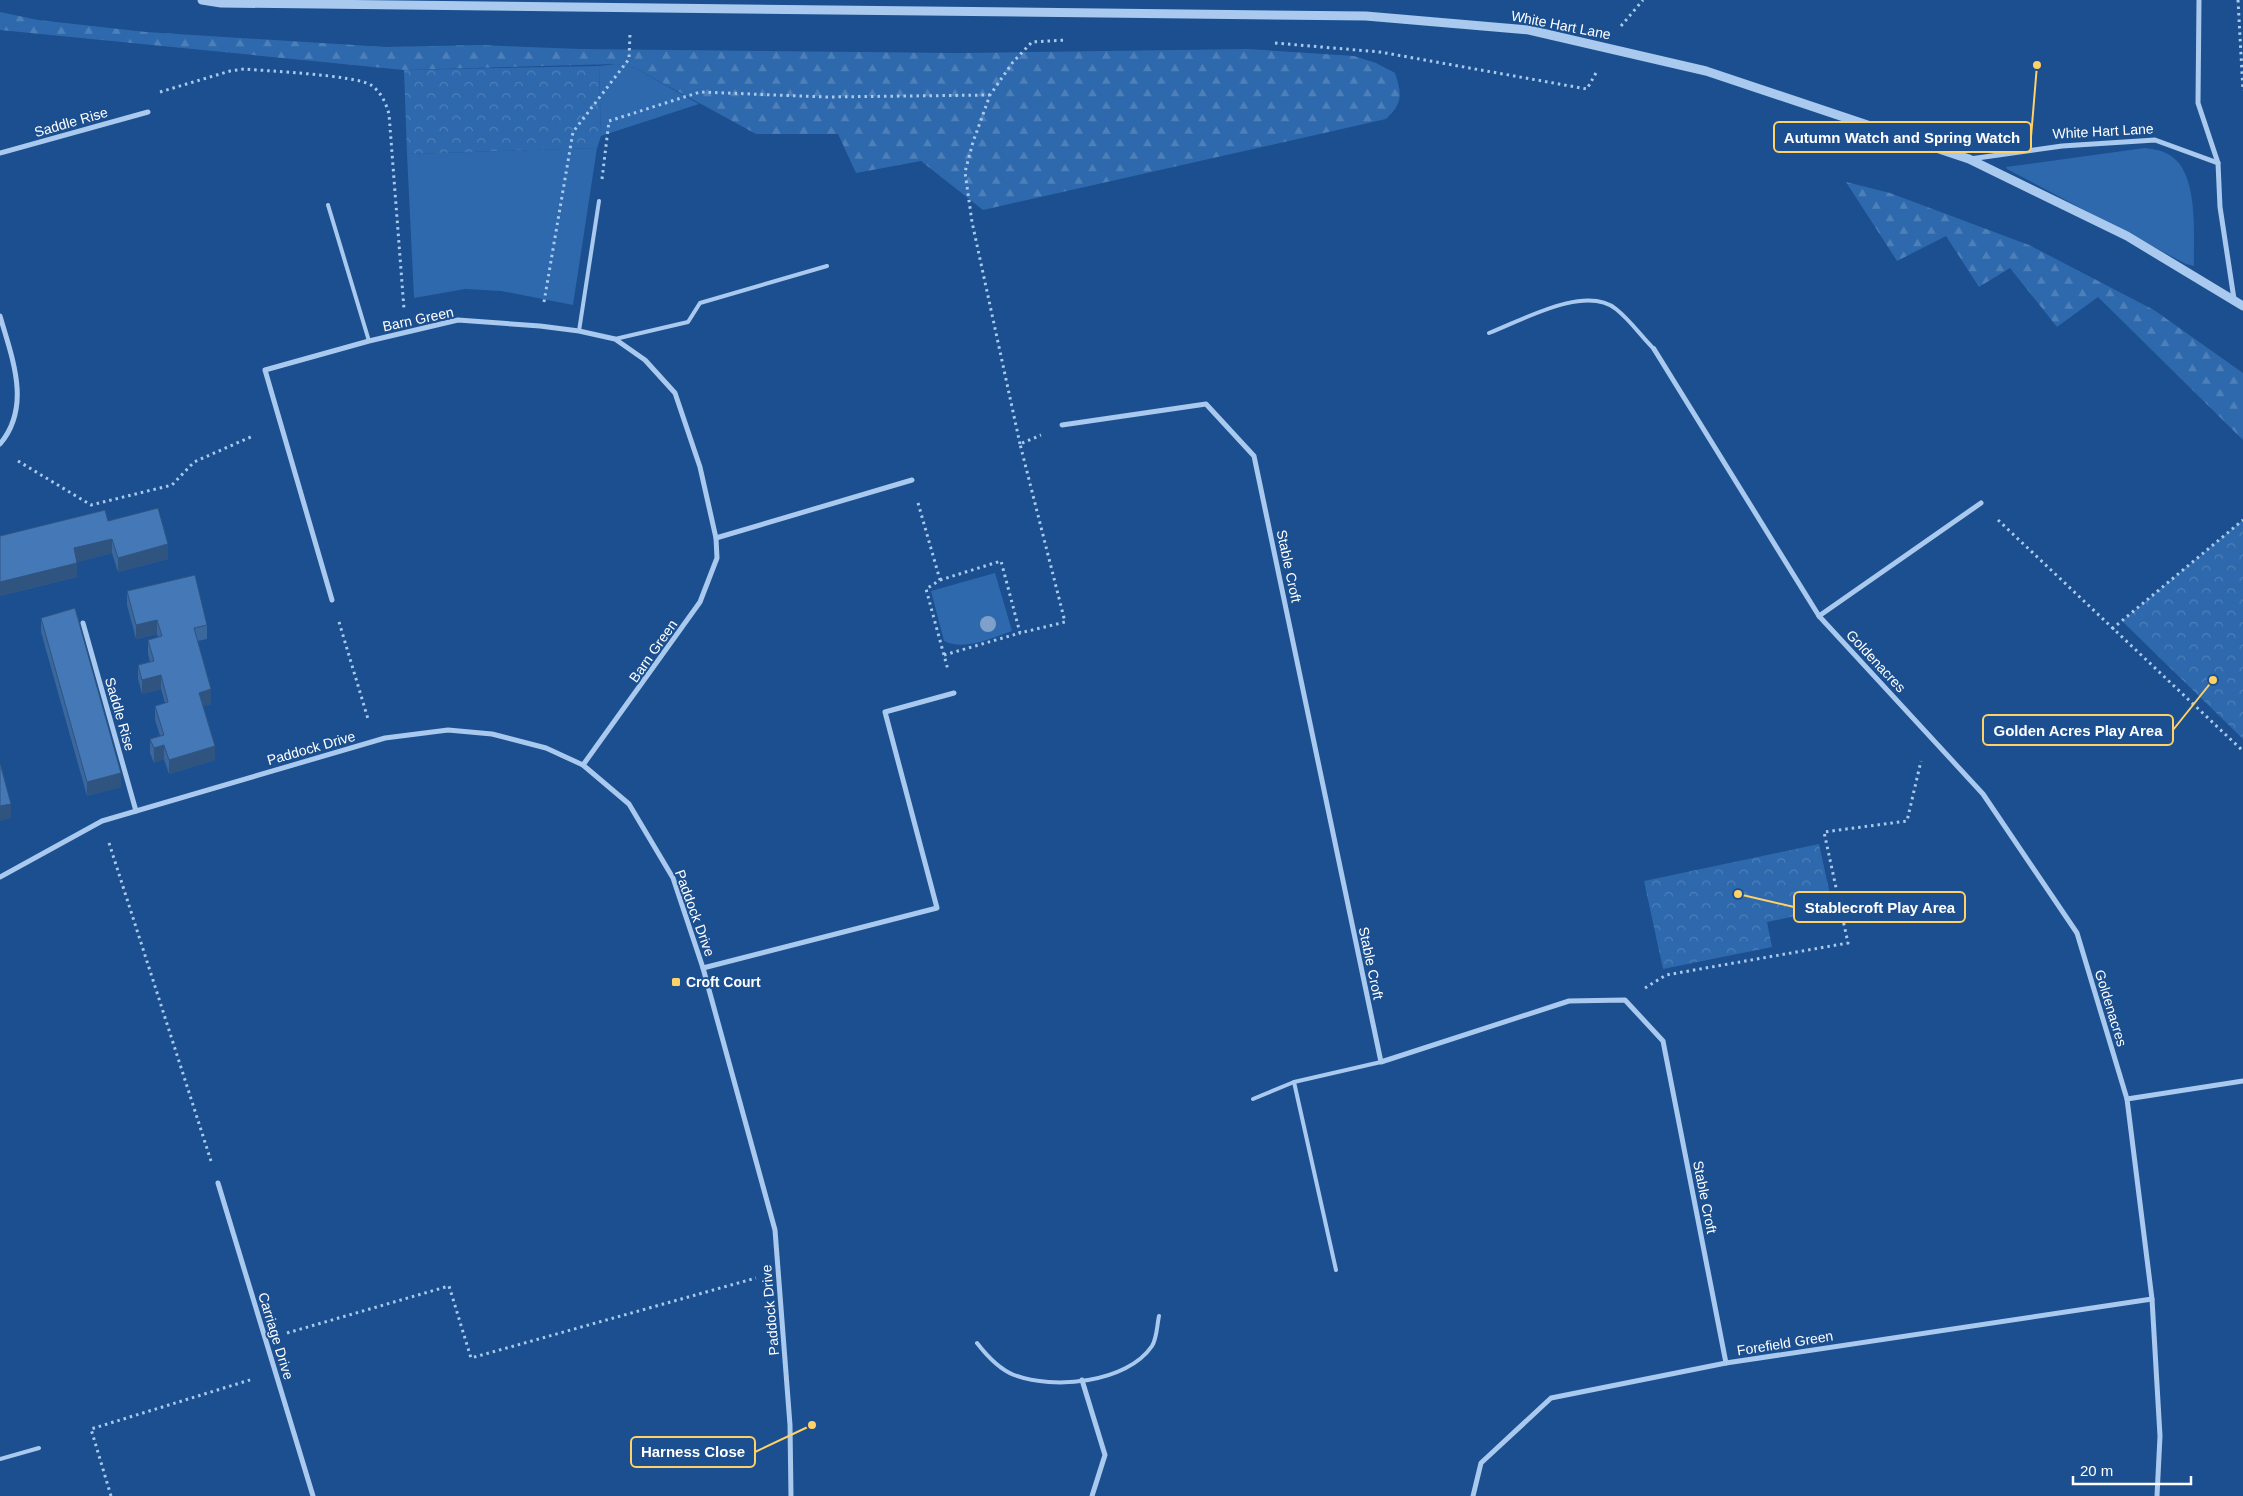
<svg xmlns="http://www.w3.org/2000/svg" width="2243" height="1496" viewBox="0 0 2243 1496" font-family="Helvetica,sans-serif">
<defs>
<pattern id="forest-firs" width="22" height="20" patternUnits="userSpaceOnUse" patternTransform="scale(1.25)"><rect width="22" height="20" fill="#2e69ad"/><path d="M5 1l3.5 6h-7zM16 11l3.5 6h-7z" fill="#4d80b9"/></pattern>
<pattern id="park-crowns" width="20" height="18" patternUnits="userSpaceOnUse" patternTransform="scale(1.25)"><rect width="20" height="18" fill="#2e69ad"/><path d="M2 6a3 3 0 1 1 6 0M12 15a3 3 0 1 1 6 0" fill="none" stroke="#4d80b9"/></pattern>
</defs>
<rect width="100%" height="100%" fill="#1b4f8f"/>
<!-- green -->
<g fill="#2e69ad">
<polygon points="616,64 635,68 699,104 601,136 599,66"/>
<polygon points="597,148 573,305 501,291 465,289 414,298 407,154"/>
<path d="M2145 148C2152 149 2161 150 2168 154 2200 171 2193 235 2194 266L2186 264 2007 169 2006 167Z"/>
<path d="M995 573 1012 631C992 638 965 651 944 641L931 591Z"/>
</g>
<!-- forest -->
<g fill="url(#forest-firs)">
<path d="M0 12 38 20 146 32 386 47 479 45 580 49 959 53 1248 49 1354 56 1376 63 1395 73C1402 94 1403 103 1386 119L983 210 921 161 856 173 838 134H756L635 68 616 64 404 70 0 30Z"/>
<polygon points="1846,182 1890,193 2029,245 2154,310 2243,373 2243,440 2098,297 2057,327 2010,268 1979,287 1946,236 1897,261"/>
</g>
<!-- park -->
<g fill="url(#park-crowns)">
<polygon points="599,66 601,136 597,148 407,154 404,70"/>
<polygon points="2243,520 2243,739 2122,621"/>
<polygon points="1819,844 1833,908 1767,922 1772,947 1663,969 1644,881"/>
</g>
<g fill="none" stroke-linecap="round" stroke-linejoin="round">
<!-- path -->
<g stroke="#a9c9ee" stroke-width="3" stroke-dasharray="2.5 4" stroke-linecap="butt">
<polyline points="2238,0 2243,91"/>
<polyline points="1621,26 1643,0"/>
<polyline points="1275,43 1380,52 1587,89 1597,71"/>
<path d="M160 92 230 71 244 69C268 71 354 75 371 85 381 92 386 103 389 114L404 309"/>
<polyline points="602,179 609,121 700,92 827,97 990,95"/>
<polyline points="544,302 573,132 629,59 630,33"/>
<polyline points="1020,444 972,222 965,172 973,142 990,95 1013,62 1032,42 1067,40"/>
<polyline points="18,461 91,505 172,485 194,462 253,436"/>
<polyline points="918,503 940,580 926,589 948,670"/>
<polyline points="1998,520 2243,751"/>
<polyline points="940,580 1001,561 1020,633 1065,622 1020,444 1041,435"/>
<polyline points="339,622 368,719"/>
<polyline points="2112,629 2243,520"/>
<polyline points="944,655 1020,633"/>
<polyline points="109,843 211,1161"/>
<polyline points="1645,988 1666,975 1848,943 1824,832 1907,821 1921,761"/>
<polyline points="287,1333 449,1286 471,1358 756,1278"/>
<polyline points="111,1496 91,1429 253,1379"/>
</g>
<!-- service -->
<g stroke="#a9c9ee" stroke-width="4">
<polyline points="328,205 369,341"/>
<polyline points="579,331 599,201"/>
<path d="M1489 333C1521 321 1585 284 1616 309 1630 320 1641 336 1654 349"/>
<polyline points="615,339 688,322 700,303 827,266"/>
<polyline points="1294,1082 1336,1270"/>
<polyline points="1253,1099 1294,1082 1381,1062"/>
<path d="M977 1343C987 1356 999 1369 1014 1375 1053 1390 1127 1383 1152 1346 1157 1338 1157 1325 1159 1316"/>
<polyline points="0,1459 39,1448"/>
</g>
<!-- minor -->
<g stroke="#a9c9ee" stroke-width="5">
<polyline points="2199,0 2198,103 2218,163 2220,207 2234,299"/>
<polyline points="0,153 148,112"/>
<polyline points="1970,159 2062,146 2155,140 2218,163"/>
<path d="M0 316C12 358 32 406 0 444"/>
<polyline points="1654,349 1819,616 1983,794 2077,933 2127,1099 2152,1299 2160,1436 2157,1496"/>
<polyline points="1062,425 1206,404 1254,456 1381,1062 1569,1001 1625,1000 1663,1041 1726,1363"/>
<polyline points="716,538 912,480"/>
<polyline points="332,600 265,370 369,341 458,320 540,326 579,331 615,339 645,360 675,393 700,467 716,538 717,558 700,602 583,765"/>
<polyline points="1819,616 1981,503"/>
<polyline points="83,623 136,811"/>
<polyline points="0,877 102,821 385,738 448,730 492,734 546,748 583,765 629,804 673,878 703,968 775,1230 790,1425 791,1496"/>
<polyline points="703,968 937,908 885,712 954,693"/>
<polyline points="2127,1099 2243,1081"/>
<polyline points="218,1183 313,1496"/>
<polyline points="1082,1380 1105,1455 1092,1496"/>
<polyline points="1473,1496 1481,1463 1551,1398 1726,1363 2152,1299"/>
</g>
<!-- tertiary -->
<polyline stroke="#a9c9ee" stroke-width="9" points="202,0 221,3 1366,16 1529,30 1706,71 1969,159 2127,236 2243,306"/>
</g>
<!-- trees -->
<circle fill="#7ea0ca" cx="988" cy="624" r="8"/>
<!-- wall -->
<g fill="#3a679d">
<polygon points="108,521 168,559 118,572 112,553 77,562 77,577 0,596 0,536"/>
<polygon points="127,591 207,625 207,639 198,641 211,704 203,706 215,760 169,774 164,759 154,763 150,753 150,739 160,736 155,720 155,706 165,703 161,689 142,694 138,679 138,665 150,662 148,654 148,640 158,637 157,634 136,639 127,605"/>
<polygon points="41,618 121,787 87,796 41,632"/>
</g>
<!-- shaded-wall -->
<g fill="#305480">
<polygon points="112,539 112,553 74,563 74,548"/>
<polygon points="168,544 168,559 118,572 118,558"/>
<polygon points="77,563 77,577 0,596 0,582"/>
<polygon points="157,620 157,634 136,639 136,625"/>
<polygon points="161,675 161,689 142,694 142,680"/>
<polygon points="211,689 211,704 199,707 199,693"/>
<polygon points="164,745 164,759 154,763 154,748"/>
<polygon points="215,746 215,760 169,774 169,760"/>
<polygon points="121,773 121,787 87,796 87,782"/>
<polygon points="11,804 11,818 0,821 0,806"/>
</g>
<!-- building -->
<g fill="#4478b7" stroke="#305480">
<polygon points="158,508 168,544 118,558 112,539 74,548 77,563 0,582 0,536 105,510 108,521"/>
<polygon points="195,575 207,625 194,628 211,689 199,693 215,746 169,760 164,745 154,748 150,739 164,735 155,706 168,702 161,675 142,680 138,665 154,661 148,640 162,636 157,620 136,625 127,591"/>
<polygon points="75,608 121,773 87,782 41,618"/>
<polygon points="0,763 11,804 0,806"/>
</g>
<!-- markers -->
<rect fill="#ffd166" stroke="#1b4f8f" stroke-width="2" x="671" y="977" width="10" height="10" rx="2.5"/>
<g text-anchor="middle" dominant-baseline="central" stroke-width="4" stroke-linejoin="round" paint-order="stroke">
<!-- street labels -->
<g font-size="14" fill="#fff" stroke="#1b4f8f">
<text transform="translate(1561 25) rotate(11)">White Hart Lane</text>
<text transform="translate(71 122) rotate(-16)">Saddle Rise</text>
<text transform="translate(2103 131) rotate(-3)">White Hart Lane</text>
<text transform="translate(418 319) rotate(-12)">Barn Green</text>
<text transform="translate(1289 566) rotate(78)">Stable Croft</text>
<text transform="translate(653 651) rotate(-55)">Barn Green</text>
<text transform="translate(1876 661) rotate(47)">Goldenacres</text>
<text transform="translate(120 714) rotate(74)">Saddle Rise</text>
<text transform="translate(311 748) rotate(-16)">Paddock Drive</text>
<text transform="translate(695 913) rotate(70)">Paddock Drive</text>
<text transform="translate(1371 963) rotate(78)">Stable Croft</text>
<text transform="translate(2111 1008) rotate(73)">Goldenacres</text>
<text transform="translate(1705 1197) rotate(79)">Stable Croft</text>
<text transform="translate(770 1310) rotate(-95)">Paddock Drive</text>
<text transform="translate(276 1336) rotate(73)">Carriage Drive</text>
<text transform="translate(1785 1343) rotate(-9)">Forefield Green</text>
</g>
<!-- poi labels -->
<g font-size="14" font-weight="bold" fill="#fff" stroke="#1b4f8f" text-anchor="start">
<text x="686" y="982">Croft Court</text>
</g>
</g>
<!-- callouts -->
<path fill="none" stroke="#ffd166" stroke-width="2" d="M2037 65L2031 137M2213 680L2173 730M1738 894L1794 907M812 1425L755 1452"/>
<g fill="#ffd166" stroke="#1b4f8f" stroke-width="2">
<circle cx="2037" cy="65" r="5"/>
<circle cx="2213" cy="680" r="5"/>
<circle cx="1738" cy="894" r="5"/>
<circle cx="812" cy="1425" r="5"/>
</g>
<g fill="#1b4f8f" stroke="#ffd166" stroke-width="2">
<rect x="1774" y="122" width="257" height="30" rx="5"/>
<rect x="1983" y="715" width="190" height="30" rx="5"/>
<rect x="1794" y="892" width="171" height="30" rx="5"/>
<rect x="631" y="1437" width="124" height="30" rx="5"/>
</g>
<g font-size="15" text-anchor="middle" font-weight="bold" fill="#fff">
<text x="1902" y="143">Autumn Watch and Spring Watch</text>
<text x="2078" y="736">Golden Acres Play Area</text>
<text x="1880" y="913">Stablecroft Play Area</text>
<text x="693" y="1457">Harness Close</text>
</g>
<!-- scale -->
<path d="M2073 1476v8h118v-8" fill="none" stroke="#ffffff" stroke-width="2.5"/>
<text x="2080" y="1476" font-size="15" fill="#ffffff" stroke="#1b4f8f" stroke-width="4" paint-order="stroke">20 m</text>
</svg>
